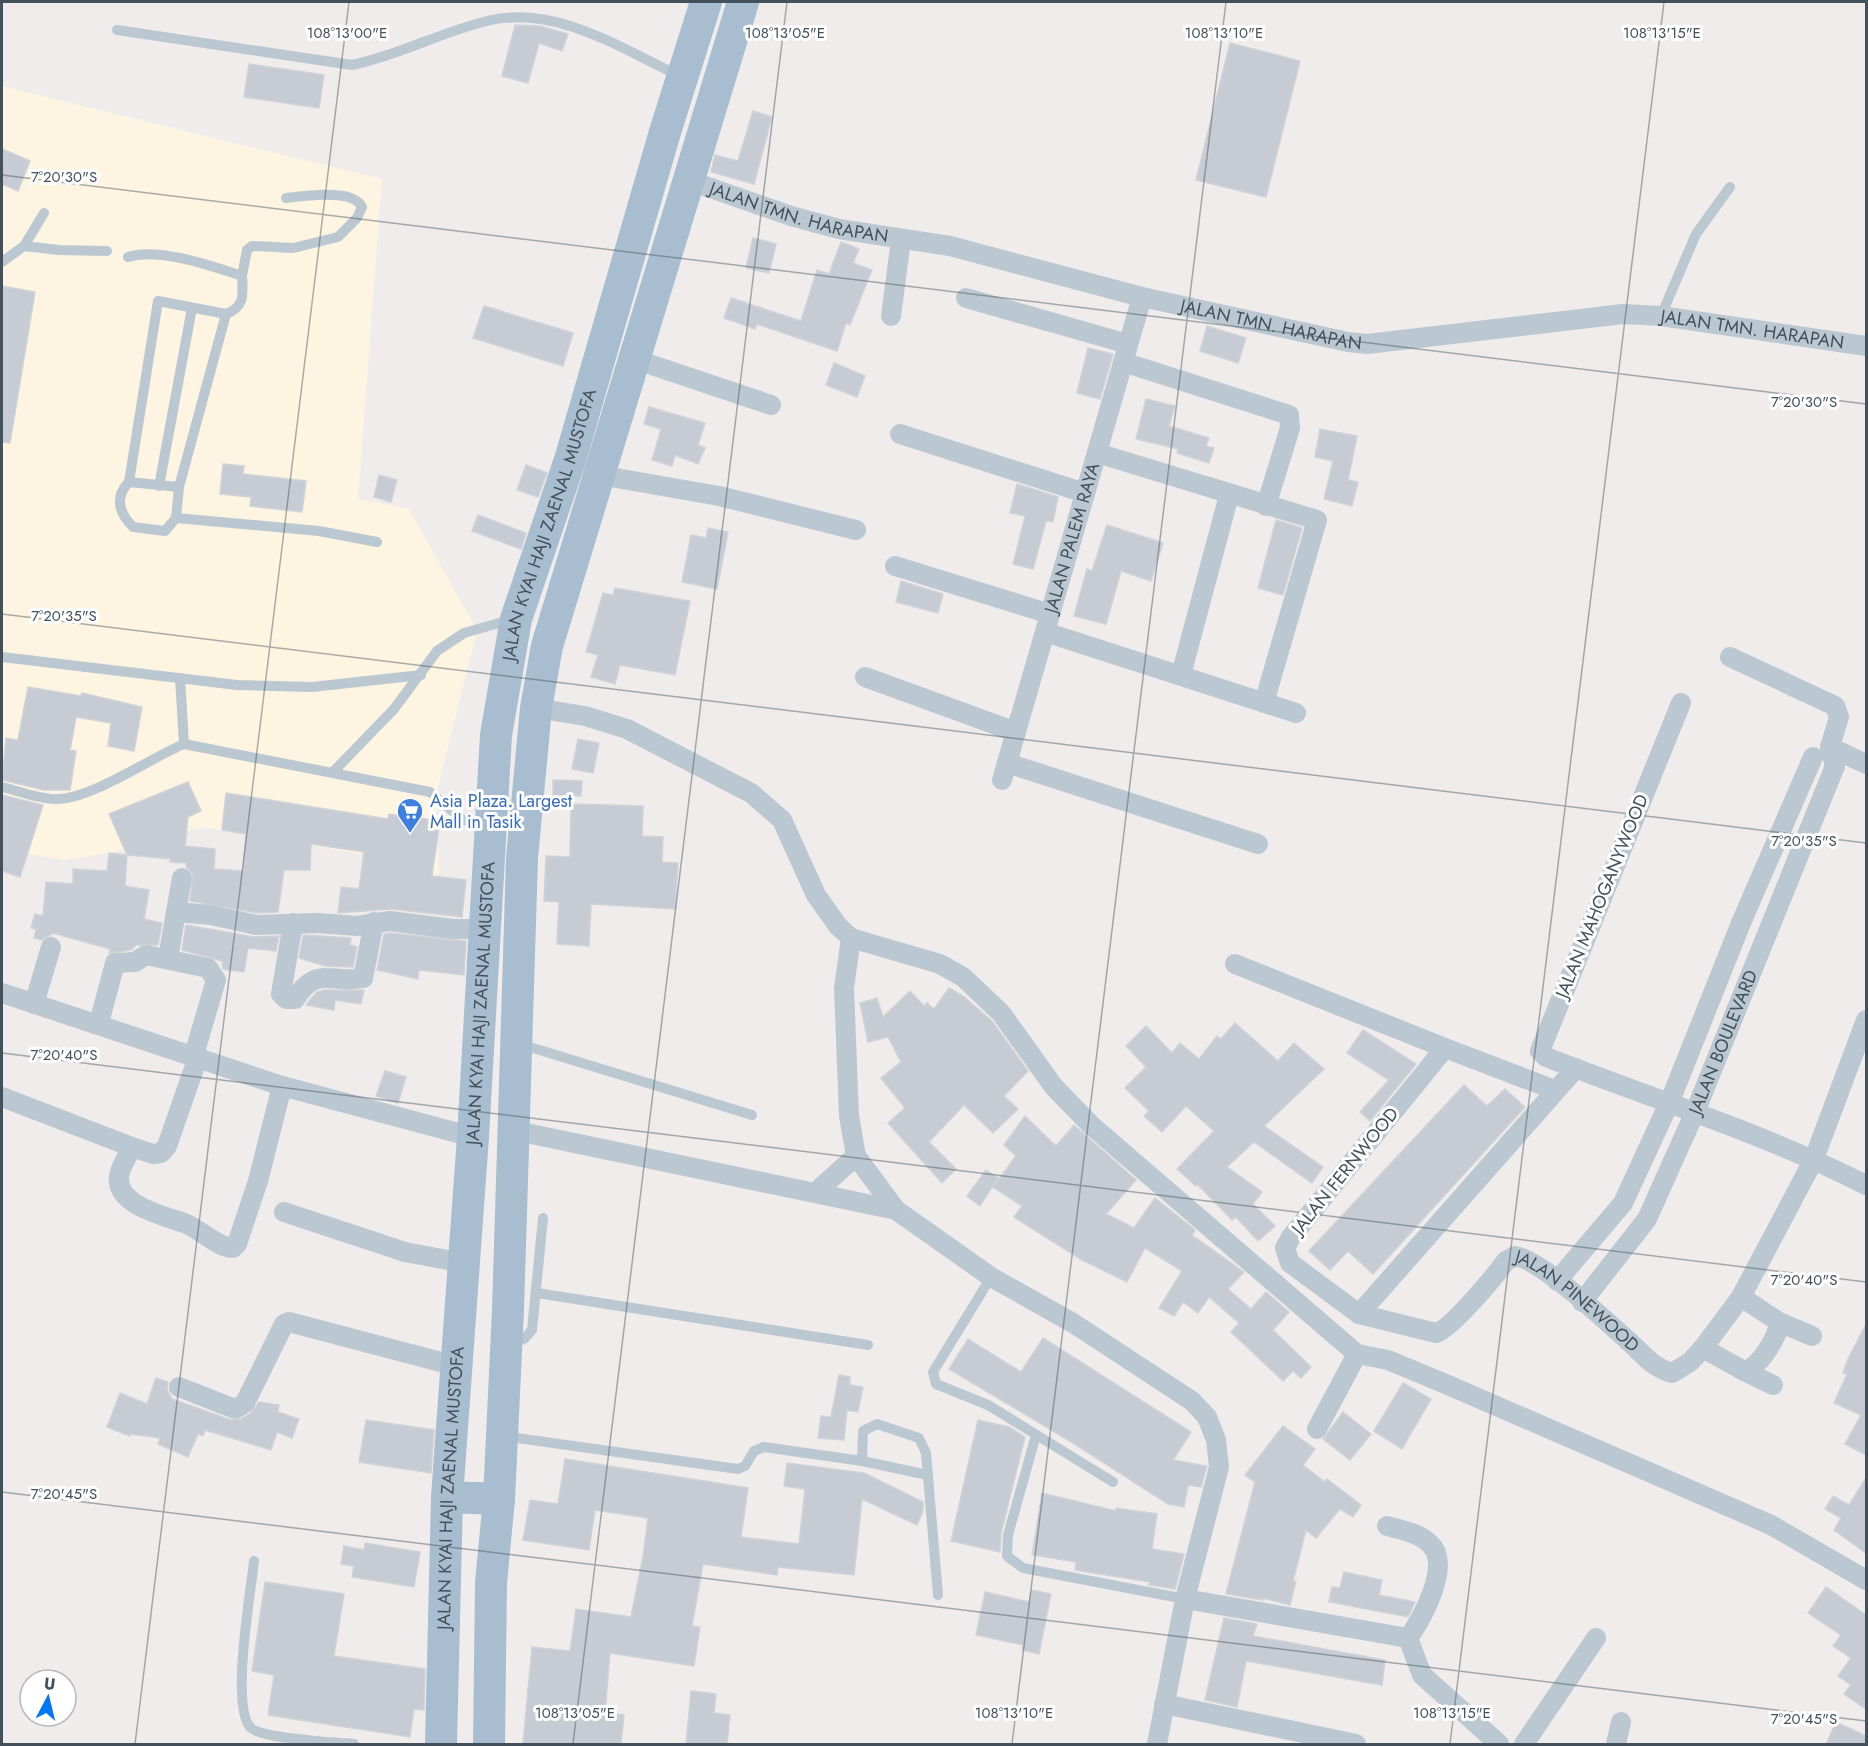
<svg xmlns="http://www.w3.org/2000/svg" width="1868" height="1746" viewBox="0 0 1868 1746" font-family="Jost,sans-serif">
<rect width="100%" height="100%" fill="#f0ecec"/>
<!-- commercial -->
<polygon fill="#fef4e2" points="2,86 382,179 358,499 409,509 477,630 436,795 439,875 383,879 377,857 203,827 124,850 65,860 2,849"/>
<!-- building -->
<g fill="#c7cbd3" stroke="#cfd3d9" stroke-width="1.5">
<polygon points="515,25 540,26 568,34 562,51 539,43 528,83 502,76"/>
<polygon points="1230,43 1300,61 1266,197 1196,180"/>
<polygon points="249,64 324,75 319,108 244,97"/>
<polygon points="753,111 772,117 754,184 711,172 715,155 738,161"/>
<polygon points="2,149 30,161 18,191 2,184"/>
<polygon points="753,238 776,244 769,273 746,268"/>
<polygon points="841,242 859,249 853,263 872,270 850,325 846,323 837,351 757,324 755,329 724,318 731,298 801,321 817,270 829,274"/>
<polygon points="2,286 35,292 10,443 2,442"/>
<polygon points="484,306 573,333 563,366 473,338"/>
<polygon points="1207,326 1246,338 1238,363 1200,351"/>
<polygon points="1088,348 1113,354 1100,399 1077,393"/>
<polygon points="834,363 865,376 857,397 826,385"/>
<polygon points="1146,399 1175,406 1169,426 1209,438 1206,446 1214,448 1209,463 1177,453 1178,449 1136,439"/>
<polygon points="649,407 705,423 698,445 705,448 698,464 675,455 672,466 652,460 661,429 644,424"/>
<polygon points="1320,429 1357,436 1348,480 1358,482 1352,506 1324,499 1333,461 1315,457"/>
<polygon points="223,464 244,466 243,474 306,481 302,512 250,506 251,497 220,494"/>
<polygon points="526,465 547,473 538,497 517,490"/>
<polygon points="379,475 397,480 391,502 374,497"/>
<polygon points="1017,484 1058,497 1053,522 1046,521 1033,569 1013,564 1025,516 1010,513"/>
<polygon points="478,515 526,533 521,549 472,531"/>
<polygon points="1276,520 1302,528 1283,595 1258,588"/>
<polygon points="1107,525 1163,543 1151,581 1121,571 1106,624 1074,616 1087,569 1092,571"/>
<polygon points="708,528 728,532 717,589 682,582 691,535 706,538"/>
<polygon points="901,581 943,594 938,613 896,602"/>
<polygon points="615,588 690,601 675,675 620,665 615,684 591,677 598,655 586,652 603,593 613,595"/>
<polygon points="28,687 81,696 82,693 142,707 134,751 108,746 111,723 76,717 70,750 76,751 70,790 44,790 2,780 6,738 18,740"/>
<polygon points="578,739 599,743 593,773 572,769"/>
<polygon points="553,780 582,781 581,796 553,796"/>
<polygon points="188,782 201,811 188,817 185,846 215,849 214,869 243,871 246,834 222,830 226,793 388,819 389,814 440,821 432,876 466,880 462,917 391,909 338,913 341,887 359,889 364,852 311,844 310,870 284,870 278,912 257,913 190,901 193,874 186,867 186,863 170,862 171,859 127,855 125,886 149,890 144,919 162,923 158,945 136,945 131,950 109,953 110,949 53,933 42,940 34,938 36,929 31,928 35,914 43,916 46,882 73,884 73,869 107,871 109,853 127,855 109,814"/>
<polygon points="2,795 43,805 20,877 2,871"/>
<polygon points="571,804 643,806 642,836 663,837 662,862 678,863 675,909 591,904 589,946 557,944 559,902 544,901 546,856 570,857"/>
<polygon points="186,925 254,937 279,936 276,951 248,948 244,972 223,969 222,961 182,950"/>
<polygon points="390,933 466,941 464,975 419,970 418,979 377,970 384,934"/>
<polygon points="303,935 351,938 350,945 357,947 353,967 325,966 299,958"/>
<polygon points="949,988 963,996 992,1021 1028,1071 1004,1096 1018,1109 993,1133 964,1105 929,1142 956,1169 942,1183 888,1123 905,1108 881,1078 901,1062 888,1037 868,1042 860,1003 877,998 883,1017 910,991 924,1006 927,1003 934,1009"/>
<polygon points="325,990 364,990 361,1004 335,1000 334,1010 306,1005 317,992"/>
<polygon points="1235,1023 1278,1061 1294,1043 1324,1069 1264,1126 1323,1167 1312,1183 1254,1142 1227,1167 1262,1192 1253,1204 1275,1226 1258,1241 1236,1217 1232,1220 1197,1184 1196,1186 1177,1169 1214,1131 1186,1106 1162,1132 1144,1116 1149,1111 1125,1088 1146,1067 1126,1046 1146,1026 1172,1053 1180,1043 1199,1059 1217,1036 1221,1039"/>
<polygon points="1363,1030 1416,1064 1370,1121 1360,1112 1389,1080 1347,1053"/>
<polygon points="385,1071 406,1077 398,1103 376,1096"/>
<polygon points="1464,1085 1487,1106 1505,1089 1525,1107 1373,1274 1348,1251 1330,1270 1309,1251"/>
<polygon points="1025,1116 1056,1146 1074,1125 1136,1180 1106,1214 1134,1228 1155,1198 1195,1230 1192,1235 1244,1272 1228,1289 1251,1309 1266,1292 1289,1312 1273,1330 1311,1367 1301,1378 1293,1371 1283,1381 1231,1332 1239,1323 1209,1297 1198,1313 1183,1302 1174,1316 1159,1308 1182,1271 1145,1248 1127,1282 1082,1260 1014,1217 1022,1206 993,1187 1016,1156 1004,1145"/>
<polygon points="986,1170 998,1178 980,1206 967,1196"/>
<polygon points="1866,1324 1866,1455 1845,1444 1861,1415 1834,1403 1847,1374 1843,1373 1848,1359"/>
<polygon points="1043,1338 1191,1432 1173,1460 1207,1466 1201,1487 1188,1485 1184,1507 1168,1504 1073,1443 949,1369 968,1339 1021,1372"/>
<polygon points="839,1375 850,1377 850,1385 863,1387 858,1412 847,1410 844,1440 818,1438 821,1416 831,1417"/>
<polygon points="156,1378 168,1382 167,1389 172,1399 231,1420 241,1419 251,1413 259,1402 279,1405 278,1412 299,1419 292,1438 277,1432 271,1450 205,1430 203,1436 198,1434 188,1457 158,1444 160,1438 131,1434 130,1436 107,1427 120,1393 147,1404"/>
<polygon points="1403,1383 1431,1399 1402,1449 1374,1431"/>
<polygon points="1343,1412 1371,1434 1350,1460 1323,1439"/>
<polygon points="366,1420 434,1430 431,1473 359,1462"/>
<polygon points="978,1420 1009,1427 1025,1437 1001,1533 1000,1552 951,1541"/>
<polygon points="1283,1426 1315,1449 1303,1465 1325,1482 1327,1479 1361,1505 1353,1517 1340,1509 1316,1538 1306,1530 1293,1581 1296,1581 1290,1605 1263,1598 1263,1600 1226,1594 1255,1482 1245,1475"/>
<polygon points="565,1459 748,1488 741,1537 799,1544 805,1489 784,1486 787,1463 864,1473 923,1502 923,1511 917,1525 862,1499 854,1575 778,1567 777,1575 703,1564 692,1626 700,1627 694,1666 610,1653 605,1713 624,1715 621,1744 523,1744 532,1647 570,1651 576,1609 631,1617 643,1556 648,1518 595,1510 589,1550 523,1540 530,1500 558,1504"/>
<polygon points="1866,1478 1866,1553 1834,1530 1841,1518 1825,1509 1833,1496 1849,1505"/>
<polygon points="1042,1493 1116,1511 1116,1508 1157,1514 1152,1549 1184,1554 1175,1589 1149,1585 1150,1582 1075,1570 1076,1562 1032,1555"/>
<polygon points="365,1543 420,1552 414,1587 352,1577 354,1566 341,1564 344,1546 364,1550"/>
<polygon points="1344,1572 1382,1580 1379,1595 1415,1602 1408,1617 1329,1602 1332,1587 1340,1588"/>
<polygon points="265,1582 344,1594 334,1656 425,1669 424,1710 414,1709 410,1737 268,1715 274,1675 252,1671"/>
<polygon points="1826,1587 1866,1615 1866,1709 1844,1694 1851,1685 1838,1676 1851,1658 1833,1646 1841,1635 1808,1613"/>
<polygon points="1032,1590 1051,1594 1039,1654 1022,1650 1023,1645 976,1635 985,1592 1029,1602"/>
<polygon points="1224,1618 1257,1624 1253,1636 1385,1660 1382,1685 1246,1661 1237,1707 1205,1700"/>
<polygon points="691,1691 716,1694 714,1713 730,1715 727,1744 686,1744"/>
<polygon points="1836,1722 1866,1736 1866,1744 1826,1744"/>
</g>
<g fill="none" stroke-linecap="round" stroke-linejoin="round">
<!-- lane -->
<g stroke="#bbc8d1" stroke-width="10">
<path d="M117 30 352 65C400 55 443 31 491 20 558 6 622 49 680 76"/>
<polyline points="24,246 59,250 107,251"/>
<path d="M128 257C158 247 212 266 242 276 243 294 245 307 226 314L158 301 129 482"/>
<polyline points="2,262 24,246 44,213"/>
<path d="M242 276 247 250 252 246 293 248 338 237 357 218 362 207C353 188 303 196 286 198"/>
<polyline points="1661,316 1696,234 1730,187"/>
<polyline points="159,486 192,308"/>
<path d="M179 487 176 518 165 531 133 527C119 513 114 497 129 482L179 487 226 314"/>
<polyline points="176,518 319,531 377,542"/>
<polyline points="2,657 237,685 312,687 421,675"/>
<polyline points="180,678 184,744"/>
<polyline points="334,771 394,709 437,651 464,633 513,619"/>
<path d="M2 787C19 791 39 799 56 799 90 800 150 758 184 744L430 792 463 820 487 824"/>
<polyline points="520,1044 752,1115"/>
<polyline points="991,1277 933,1372 936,1384 988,1405 1113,1482"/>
<polyline points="537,1293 868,1345"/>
<polyline points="508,1342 524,1339 532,1330 543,1218"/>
<polyline points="1036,1435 1008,1535 1007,1556 1023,1568 1185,1599"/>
<polyline points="503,1436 738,1469 745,1466 754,1451 764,1447 862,1461 863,1431 877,1424 919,1438 926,1453 938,1595"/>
<polyline points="862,1461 928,1475"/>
<path d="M254 1561C251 1591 230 1708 251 1728 264 1739 334 1742 354 1744"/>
</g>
<!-- street -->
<g stroke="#bbc8d1" stroke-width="20">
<path id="s1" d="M688 180 791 216 839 229 950 246 1142 297 1348 342 1367 344 1623 314 1661 316 1866 346"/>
<polyline points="966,298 1128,344"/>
<polyline points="891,316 901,240"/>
<polyline points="634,359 771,405"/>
<polyline points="1123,362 1289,415 1290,428 1266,506"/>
<polyline points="900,434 1085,493"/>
<polyline points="1097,453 1317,520 1264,703"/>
<polyline points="599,475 719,496 856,530"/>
<polyline points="895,566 1050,614"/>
<polyline points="1045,632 1296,713"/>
<polyline points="1730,657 1835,706 1839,717 1830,747 1835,766"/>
<polyline points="1181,675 1229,495"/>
<polyline points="865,677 1016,732"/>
<path d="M1681 703 1540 1051 1546 1057C1653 1099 1763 1133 1866 1185"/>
<polyline points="536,708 585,716 627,729 751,793 782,820 816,895 838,926 851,938 940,964 963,977 1001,1013 1054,1087 1092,1126 1357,1354 1388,1360 1448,1385 1771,1525 1866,1580"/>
<polyline points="1830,747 1866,764"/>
<polyline points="1007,763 1258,844"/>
<path id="s2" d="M1002 780 1142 297"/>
<polyline points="182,878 176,912 211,915 256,925 317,923 357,926 390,921 453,929 485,929"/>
<path d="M293 923 281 994 286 999H295C317 965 330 984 363 978L374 922"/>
<polyline points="851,938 844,988 849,1116 856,1156 896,1210 991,1277 1073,1323 1192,1401 1207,1417 1216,1440 1219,1467 1185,1599 1157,1744"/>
<polyline points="168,958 176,912"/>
<path id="s3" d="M1235 964 1445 1048 1291 1237 1285 1248 1290 1263 1359 1314 1436 1333C1451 1329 1495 1276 1506 1261L1515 1256C1544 1261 1610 1325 1635 1347 1646 1358 1656 1369 1672 1373L1690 1362 1703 1348 1741 1297 1814 1159 1866 1020"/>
<polyline points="2,993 282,1086 473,1137"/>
<polyline points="34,1004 51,947"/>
<polyline points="99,1023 115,963 135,962 146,955 208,968 216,980 194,1055"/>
<polyline points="1445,1048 1555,1090"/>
<polyline points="2,1097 132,1147 153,1154 161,1153 167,1146 198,1057"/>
<polyline points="512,1130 896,1210"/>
<path d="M132 1147C128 1155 122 1164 120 1172 110 1205 166 1216 187 1224 202 1231 217 1247 233 1248L237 1244 258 1181 282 1086"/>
<polyline points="816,1192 856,1156"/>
<polyline points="284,1212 405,1252 464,1263"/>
<polyline points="1557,1281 1623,1203 1670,1101 1741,923 1813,757"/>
<path id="s4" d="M1582 1302 1647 1219 1695 1112 1835 766"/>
<polyline points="1359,1314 1576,1068"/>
<polyline points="1779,1322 1812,1336"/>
<path d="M1703 1348 1744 1371C1759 1368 1778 1337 1779 1322L1741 1297"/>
<polyline points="1744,1371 1773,1385"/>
<polyline points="179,1387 235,1409 245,1403 284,1324 289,1322 456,1366"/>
<polyline points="1317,1429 1357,1354"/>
<path d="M1185 1599 1408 1638C1422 1620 1452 1564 1430 1544 1420 1533 1401 1530 1387 1526"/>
<polyline points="1408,1638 1422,1675 1499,1744"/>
<polyline points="1164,1704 1356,1744"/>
<polyline points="1524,1744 1596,1638"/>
<polyline points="1616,1744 1621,1722"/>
</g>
<!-- primary -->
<g stroke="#a8bed0" stroke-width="32">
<polyline points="447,1497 499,1499"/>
<path id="s5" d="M441 1744 447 1497 473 1137 496 735 516 619 570 460 665 132 706 2"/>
<polyline points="489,1744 491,1583 499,1499 508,1310 522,858 536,708 547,646 743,2"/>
</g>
</g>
<!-- ticks -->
<path fill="none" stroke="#43515c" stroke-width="1.5" stroke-opacity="0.45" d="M2 175 1866 404M2 614 1866 843M2 1053 1866 1282M2 1492 1866 1721M135 1744 349 2M573 1744 787 2M1012 1744 1226 2M1450 1744 1664 2"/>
<!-- icons -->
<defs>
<g id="supermarket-pin" transform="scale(1.35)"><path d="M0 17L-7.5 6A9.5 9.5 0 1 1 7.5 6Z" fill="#3f7fe0" stroke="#fff"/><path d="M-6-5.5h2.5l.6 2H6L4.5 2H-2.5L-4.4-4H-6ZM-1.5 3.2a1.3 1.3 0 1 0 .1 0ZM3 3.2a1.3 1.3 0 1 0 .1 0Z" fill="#fff"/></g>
</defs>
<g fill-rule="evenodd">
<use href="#supermarket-pin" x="410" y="811"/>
</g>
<g text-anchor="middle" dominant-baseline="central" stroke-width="6" stroke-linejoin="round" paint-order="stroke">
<!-- street labels -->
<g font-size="18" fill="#43515c" stroke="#fff">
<text stroke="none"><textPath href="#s1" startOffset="116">JALAN TMN. HARAPAN</textPath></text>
<text stroke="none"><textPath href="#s1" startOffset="602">JALAN TMN. HARAPAN</textPath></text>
<text stroke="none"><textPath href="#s1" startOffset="1088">JALAN TMN. HARAPAN</textPath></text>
<text stroke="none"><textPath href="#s5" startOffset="1228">JALAN KYAI HAJI ZAENAL MUSTOFA</textPath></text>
<text stroke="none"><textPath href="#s2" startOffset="252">JALAN PALEM RAYA</textPath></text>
<text transform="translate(1602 896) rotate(-68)">JALAN MAHOGANYWOOD</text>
<text stroke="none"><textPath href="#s5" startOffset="742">JALAN KYAI HAJI ZAENAL MUSTOFA</textPath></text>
<text stroke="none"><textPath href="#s4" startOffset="298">JALAN BOULEVARD</textPath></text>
<text transform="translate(1345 1171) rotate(-51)">JALAN FERNWOOD</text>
<text stroke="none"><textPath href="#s3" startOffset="852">JALAN PINEWOOD</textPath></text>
<text stroke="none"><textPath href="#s5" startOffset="256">JALAN KYAI HAJI ZAENAL MUSTOFA</textPath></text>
</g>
<!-- shop labels -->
<g font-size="18" fill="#366cbe" stroke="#fff" text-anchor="start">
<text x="430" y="801">Asia Plaza. Largest<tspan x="430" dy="21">Mall in Tasik</tspan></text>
</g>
</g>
<g font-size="15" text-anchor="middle" fill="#43515c" stroke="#fff" stroke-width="6" stroke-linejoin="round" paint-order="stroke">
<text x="347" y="38">108°13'00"E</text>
<text x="785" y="38">108°13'05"E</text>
<text x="1224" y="38">108°13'10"E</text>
<text x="1662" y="38">108°13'15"E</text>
<text x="64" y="182">7°20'30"S</text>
<text x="1804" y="407">7°20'30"S</text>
<text x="64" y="621">7°20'35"S</text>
<text x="1804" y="846">7°20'35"S</text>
<text x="64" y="1060">7°20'40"S</text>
<text x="1804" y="1285">7°20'40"S</text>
<text x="64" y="1499">7°20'45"S</text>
<text x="575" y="1718">108°13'05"E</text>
<text x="1014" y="1718">108°13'10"E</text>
<text x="1452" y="1718">108°13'15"E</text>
<text x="1804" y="1724">7°20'45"S</text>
</g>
<!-- border -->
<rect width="1868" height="1746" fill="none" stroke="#43515c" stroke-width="6"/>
<!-- north arrow -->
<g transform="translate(48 1698) rotate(7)"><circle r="28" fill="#ffffff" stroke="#b4b9be" stroke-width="1.5"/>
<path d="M0-4.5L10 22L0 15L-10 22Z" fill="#0376f3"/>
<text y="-9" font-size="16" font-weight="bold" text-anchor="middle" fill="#43515c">U</text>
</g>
</svg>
